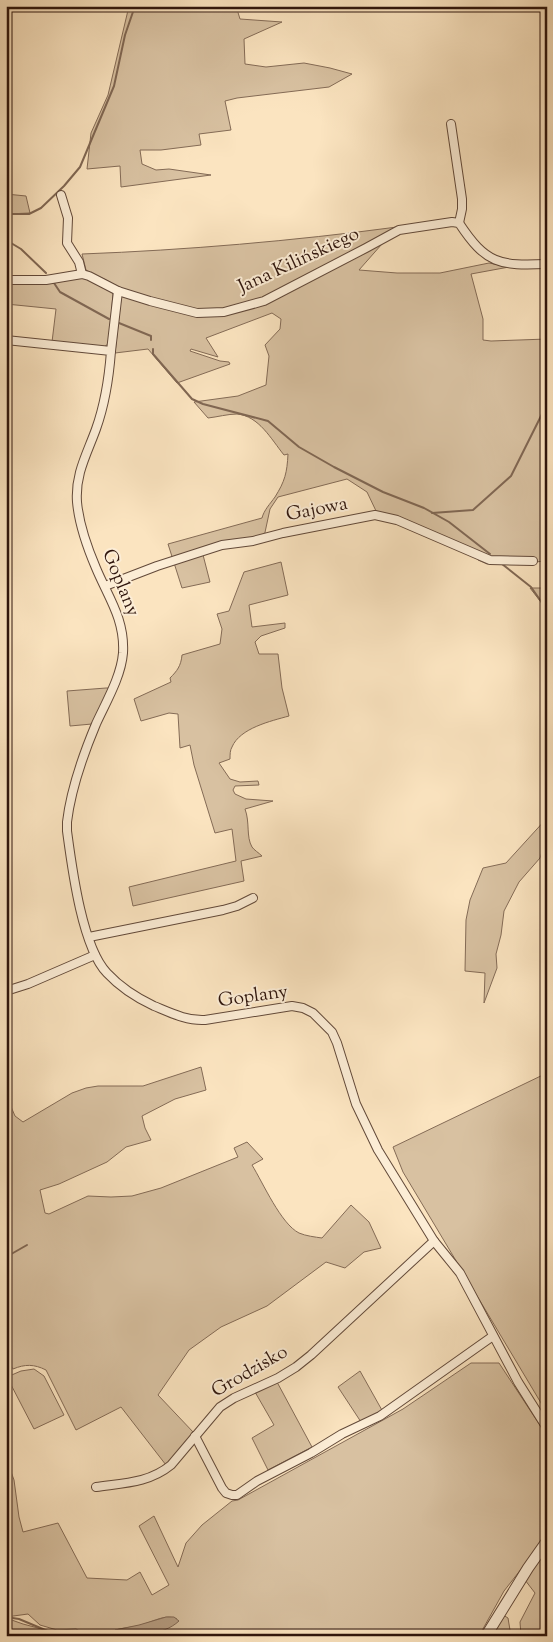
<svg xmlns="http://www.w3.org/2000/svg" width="553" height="1642" viewBox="0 0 553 1642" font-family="'Sorts Mill Goudy',serif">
<rect width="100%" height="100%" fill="#fbe4c0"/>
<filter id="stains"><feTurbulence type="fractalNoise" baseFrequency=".004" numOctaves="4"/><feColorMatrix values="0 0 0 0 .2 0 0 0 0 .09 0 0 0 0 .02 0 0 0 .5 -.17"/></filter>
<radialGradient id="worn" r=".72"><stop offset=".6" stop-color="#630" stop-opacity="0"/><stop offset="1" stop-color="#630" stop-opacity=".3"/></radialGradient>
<!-- green -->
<g fill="#d8c1a1" stroke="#846b56">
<polygon points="129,6 236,6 240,19 282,22 244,39 245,64 266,67 304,63 330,68 352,74 329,87 237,98 225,101 231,130 199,134 201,145 161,150 140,150 142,164 156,170 169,169 211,175 121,187 120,166 87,169 91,133 108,95"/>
<polygon points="6,194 26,196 30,213 7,214 6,219"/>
<path d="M397 227 359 270 397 273H440L489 263 509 267 471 274 483 319V340L491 341 547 339V561L534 562 504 558 508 564H487L478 560 480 555 377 513 367 492 347 479 278 497 270 509 264 537 202 551 210 582 182 588 168 544 262 518C264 510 270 504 275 497 285 481 287 473 288 454L284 455C271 439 259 416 237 414 228 414 217 417 208 418L194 402 238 396 266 385 269 356 265 345 280 329 281 319 272 313 206 338 218 357 191 349 190 351 220 361 229 362 230 364 177 383 148 349 115 353 122 290C115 283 96 276 86 270L82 254C187 250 292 241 397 227Z"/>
<path d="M78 277C90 279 106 284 113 293L109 343 103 348 52 342 56 309 6 304V282Z"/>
<path d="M281 562 288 595 249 605 252 627 285 623V628L261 636 255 642 259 654H278L282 688 289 716C271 721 240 728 232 747 230 750 230 755 230 759L219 763 230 779 240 782 258 781 259 785 235 786 233 790 235 794 246 799 273 801 245 809C250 822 246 837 252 847 254 850 259 853 262 856L241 861 244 881 133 906 129 887 236 861 232 829 215 833 194 765 190 745 180 748 178 714 169 713 141 721 134 699 171 682 170 678C177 671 181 666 182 655L220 644 222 629 217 614 229 611 244 572Z"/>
<polygon points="530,588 547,588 547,613 544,606"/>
<polygon points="106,688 109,688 92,724 70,726 67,691"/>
<polygon points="547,818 547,836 540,858 519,882 504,911 501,935 496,954 497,968 484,1003 485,973 465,971 466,920 470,900 483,868 506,863"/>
<path d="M201 1067 206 1090 175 1099 142 1116 145 1128 151 1140 126 1147 107 1162 59 1184 40 1190 45 1213 49 1214 88 1196 111 1197 132 1196 161 1188 238 1157 234 1148 247 1142 263 1159 252 1165C263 1183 281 1224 299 1233 306 1236 315 1237 322 1238L351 1205 369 1222 381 1248 364 1252 345 1268 326 1262 267 1306 221 1327 189 1350 158 1395 194 1433 166 1465 121 1407 76 1430 46 1370C34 1364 25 1364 13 1369L6 1357V1095L15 1116 23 1122 72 1093 86 1088 98 1086H143Z"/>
<polygon points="547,1073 547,1413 403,1172 393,1147"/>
<path d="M471 1363H499L547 1436V1536L504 1591 479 1636H134L154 1633 177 1619C166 1613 150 1623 139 1626 131 1627 123 1628 115 1630L113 1636H89L76 1629 57 1630 40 1625 28 1614 6 1617V1458L14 1480 19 1517 23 1532 58 1523 87 1578 127 1580 140 1572 152 1595 169 1585 139 1526 154 1516 178 1567 186 1543 202 1525 232 1501 238 1500 403 1409Z"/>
<polygon points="34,1369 44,1376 64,1415 34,1429 7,1377 21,1371"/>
<polygon points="360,1371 383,1412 361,1422 338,1387"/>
<polygon points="277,1382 312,1447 268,1470 252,1438 274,1425 255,1392"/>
<polygon points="547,1546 547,1636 521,1636 520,1622 535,1593 525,1580"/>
<polygon points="503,1615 508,1618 511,1636 490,1636"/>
<polygon points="6,1618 23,1624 68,1636 6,1636"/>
</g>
<!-- water -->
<path fill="#b69e83" stroke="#806753" d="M166 1617H174L179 1621C163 1636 134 1636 113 1636L115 1630 139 1625Z"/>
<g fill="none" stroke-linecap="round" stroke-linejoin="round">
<!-- stream -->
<g stroke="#806753" stroke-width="2">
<polyline points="6,214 29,214 41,208 64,186 80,167 114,86 125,35 135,6"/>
<polyline points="6,240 21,249 46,273"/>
<polyline points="54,283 60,292 109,319"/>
<polyline points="119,323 151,336 151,340"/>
<polyline points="153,349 153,354 192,399 203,404 268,421 299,447 334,467 383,492 424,508 449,522 490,554"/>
<polyline points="432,513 473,510 511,476 547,404"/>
<polyline points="502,564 531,587 547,610"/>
<polyline points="6,1257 27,1245"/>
<polyline points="6,1617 19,1619 50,1632 73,1636"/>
</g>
<!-- minor casing -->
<g stroke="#624939" stroke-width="10">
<g id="minor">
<polyline points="451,124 462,199 462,209 459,223"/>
<polyline points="61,195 68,218 67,243 79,262 82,274"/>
<path d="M6 280H46L82 274 89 276 118 291 150 301 197 313 224 312 264 301 366 248 399 230 452 222 459 223C486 264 499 266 547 264"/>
<path d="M6 340 111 351C109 378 105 404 96 429 87 454 75 474 77 502 79 524 87 547 96 568 108 597 125 619 123 653 121 677 106 702 96 724 83 755 71 788 67 822V831C72 868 82 947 107 973 120 987 137 998 154 1006 171 1013 187 1021 205 1020L292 1006 303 1008 313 1013 332 1032 337 1043 356 1104 378 1150 434 1241 460 1273 518 1382 547 1428"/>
<polyline points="111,351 118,291"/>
<polyline points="105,586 157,566 222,545 253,541 283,533 375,515 397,520 490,560 533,561"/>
<polyline points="89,937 223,910 237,906 253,898"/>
<polyline points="6,991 28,984 95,955"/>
<polyline points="195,1436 222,1488 226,1493 232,1495 237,1495 257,1481 311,1453 342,1434 380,1416 493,1336"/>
<path d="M96 1487C124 1483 149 1483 171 1465L220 1407 234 1398 278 1378 296 1367 311 1355 434 1241"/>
</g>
</g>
<!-- tertiary casing -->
<g stroke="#624939" stroke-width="12">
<polyline id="tertiary" points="486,1636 528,1568 547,1541"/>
</g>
<!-- minor -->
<use href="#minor" stroke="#fcedd6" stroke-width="8"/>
<!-- tertiary -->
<use href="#tertiary" stroke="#fcedd6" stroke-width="10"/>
</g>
<g text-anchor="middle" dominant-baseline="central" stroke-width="4" stroke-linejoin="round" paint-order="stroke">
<!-- street labels -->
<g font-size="19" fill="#2f150c" stroke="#fcedd6">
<text transform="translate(299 261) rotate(-25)">Jana Kilińskiego</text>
<text transform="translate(317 510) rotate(-11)">Gajowa</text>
<text transform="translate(120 583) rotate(68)">Goplany</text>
<text transform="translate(253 997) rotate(-8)">Goplany</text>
<text transform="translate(250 1372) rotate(-30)">Grodzisko</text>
</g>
</g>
<!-- margin -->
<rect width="553" height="1642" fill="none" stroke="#fbe4c0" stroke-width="25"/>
<rect x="8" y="8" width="538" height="1627" fill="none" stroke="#2f150c" stroke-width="2.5"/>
<rect x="12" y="12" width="528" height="1617" fill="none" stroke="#2f150c"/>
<rect width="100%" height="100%" filter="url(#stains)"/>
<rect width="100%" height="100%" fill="url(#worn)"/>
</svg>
